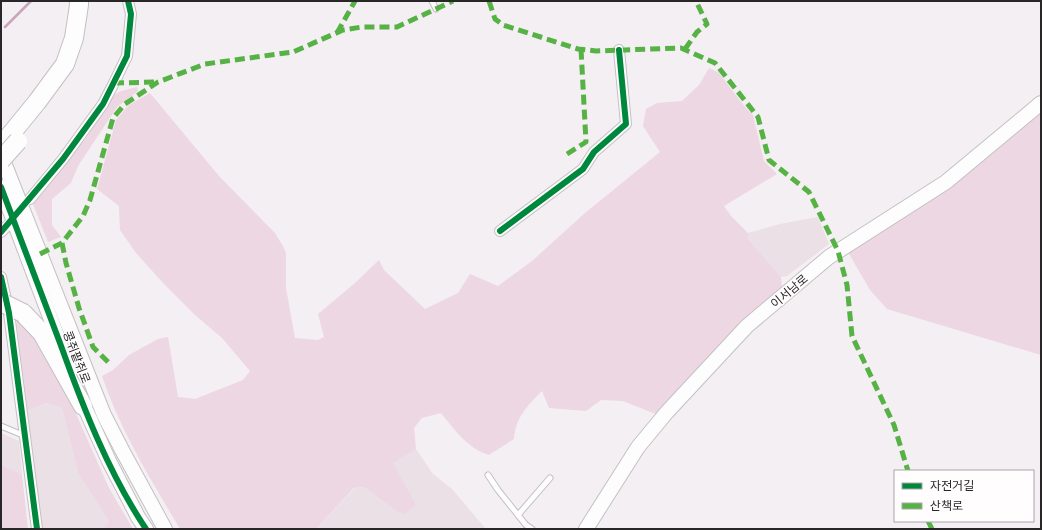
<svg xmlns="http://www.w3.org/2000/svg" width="1042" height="530" viewBox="0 0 1042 530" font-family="'Noto Sans','Noto Sans KR',sans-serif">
<rect width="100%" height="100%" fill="#f4eff2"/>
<!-- built -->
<g fill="#eae0e5">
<polygon points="818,217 829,244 787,276 781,277 748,239 748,233 780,224"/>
<polygon points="48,403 62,408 78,473 109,521 104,529 42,529 27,409 31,409"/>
<polygon points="1,433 19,441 22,474 1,465"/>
<polygon points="416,449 433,474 452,489 486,529 316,529 355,488 364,487 395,510 415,505 392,463"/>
</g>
<!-- green -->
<g fill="#edd7e3">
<path d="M709 68 719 73 745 107 753 115 764 161 777 174 724 206 731 216 748 233V239L781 277 782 288 658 415 623 401 601 400 586 411 549 408 542 391C528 405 515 418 514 439L489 455C467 448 455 430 441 413L422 418 414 428 416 449 393 463 416 505 404 514 395 510 364 487 354 488 316 529H180C151 480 120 430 102 376L113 370 129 355 158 339 168 337 178 397 195 399 243 380 250 371 222 338 195 315 164 284 136 253 120 230 119 206 97 189 116 120 129 105 150 93 219 176 275 233 284 248 286 253V288L295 338 318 340 324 337 318 314 355 283 379 260 384 270 425 309 458 293 470 274 498 286 532 261 585 213 660 152 643 126 646 109 657 103 682 101 699 85Z"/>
<polygon points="137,87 138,91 117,107 78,166 71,183 52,199 52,225 61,237 48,242 33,204 41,192 87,137 114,95 121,91"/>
<polygon points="1041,103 1041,355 887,309 870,290 845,247 946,182"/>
<polygon points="16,318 34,333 53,362 109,488 133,529 104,529 109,521 78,473 62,408 47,403 31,409 27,409"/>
<polygon points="1,465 22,474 28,529 1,529"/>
</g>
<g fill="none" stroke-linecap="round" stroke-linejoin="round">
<!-- stream -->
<polyline stroke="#c9a5b9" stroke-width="2.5" points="5,27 31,1"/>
<!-- lane casing -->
<g stroke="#c4c0c2" stroke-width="7">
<g id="lane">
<polyline points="432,1 436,9"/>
<polyline points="1,426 25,436"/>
<polyline points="488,475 498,490 526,525 532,529"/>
<polyline points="518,515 550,478"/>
</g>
</g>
<!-- street casing -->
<g stroke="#c4c0c2" stroke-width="12">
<g id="street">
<polyline points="30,199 63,159 103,104 114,83 127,56 131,14 128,1"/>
<polyline points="500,231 583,169 594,152 626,124 619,50"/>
<polyline points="1,232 7,226"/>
<polyline points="1,277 9,313 37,529"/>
</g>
</g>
<!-- secondary casing -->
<g stroke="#c4c0c2" stroke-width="16">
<g id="secondary">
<polyline points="1,155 104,415 122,450 165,529"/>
<polyline points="1,187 70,370"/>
<polyline points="80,397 109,461 138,517 146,529"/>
<polyline points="586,529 638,447 667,412 747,326 829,257 946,182 1041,103"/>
</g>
</g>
<!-- highway casing -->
<g stroke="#c4c0c2" stroke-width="20">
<g id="highway">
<polyline points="1,146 37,102 65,64 74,38 79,5 79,1"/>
<polyline points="23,313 42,333 83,406"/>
</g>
</g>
<!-- lane -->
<use href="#lane" stroke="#fdfdfd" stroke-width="5"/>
<!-- street -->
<use href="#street" stroke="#fdfdfd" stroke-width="10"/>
<!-- secondary -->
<use href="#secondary" stroke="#fdfdfd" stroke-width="14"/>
<!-- highway -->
<use href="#highway" stroke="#fdfdfd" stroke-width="18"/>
<!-- highway-bridge casing -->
<g stroke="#c4c0c2" stroke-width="20" stroke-linecap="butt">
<g id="highway-bridge">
<polyline points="1,160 18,141"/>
<polyline points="1,302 23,313"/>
</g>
</g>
<!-- highway-bridge -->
<use href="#highway-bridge" stroke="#fdfdfd" stroke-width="18"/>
<!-- quiet -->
<g stroke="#56b245" stroke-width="5" stroke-dasharray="10 5" stroke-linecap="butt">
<polyline points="489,1 495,19 503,25 578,49 596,51 681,48 715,63 758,117 769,160 809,192 838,251 847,285 852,336 894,425 908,471"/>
<polyline points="337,33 355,1"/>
<polyline points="685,49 697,32 707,24 696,1"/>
<polyline points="114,83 158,82"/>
<polyline points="567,154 586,142 581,49"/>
<polyline points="62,243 66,263 79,308 93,347 111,365"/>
<polyline points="40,254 62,243 83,216 90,200 113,118 125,104 158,82 205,64 293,52 343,30 362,27 397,27 453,1"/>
<polyline points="928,521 932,529"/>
</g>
<!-- cycleway casing -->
<g stroke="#fffdfe" stroke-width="8">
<g id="cycleway">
<path d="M1 187C21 239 40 291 60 343 83 407 108 472 146 529"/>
<polyline points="500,231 583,169 594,152 626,124 619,50"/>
<polyline points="1,232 63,159 103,104 127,56 131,14 128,1"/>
<polyline points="1,277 9,313 37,529"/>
</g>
</g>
<!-- cycleway -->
<use href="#cycleway" stroke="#00873e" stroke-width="6"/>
</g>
<g text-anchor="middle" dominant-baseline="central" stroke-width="3" stroke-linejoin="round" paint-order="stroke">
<!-- street labels -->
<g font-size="12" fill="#282627" stroke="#fffdfe">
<text transform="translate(789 291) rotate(-40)">이서남로</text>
<text transform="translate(77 357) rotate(69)">콩쥐팥쥐로</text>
</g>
</g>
<!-- border -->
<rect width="1042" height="530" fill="none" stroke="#282627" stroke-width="4"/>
<!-- legend -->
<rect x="894" y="470" width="140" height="52" fill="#fffdfe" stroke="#a9a7a8"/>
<rect x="902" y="483" width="20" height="6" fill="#00873e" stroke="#a9a7a8"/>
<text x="930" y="490" font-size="12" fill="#282627">자전거길</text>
<rect x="902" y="503" width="20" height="6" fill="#56b245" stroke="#a9a7a8"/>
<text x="930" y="510" font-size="12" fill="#282627">산책로</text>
</svg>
